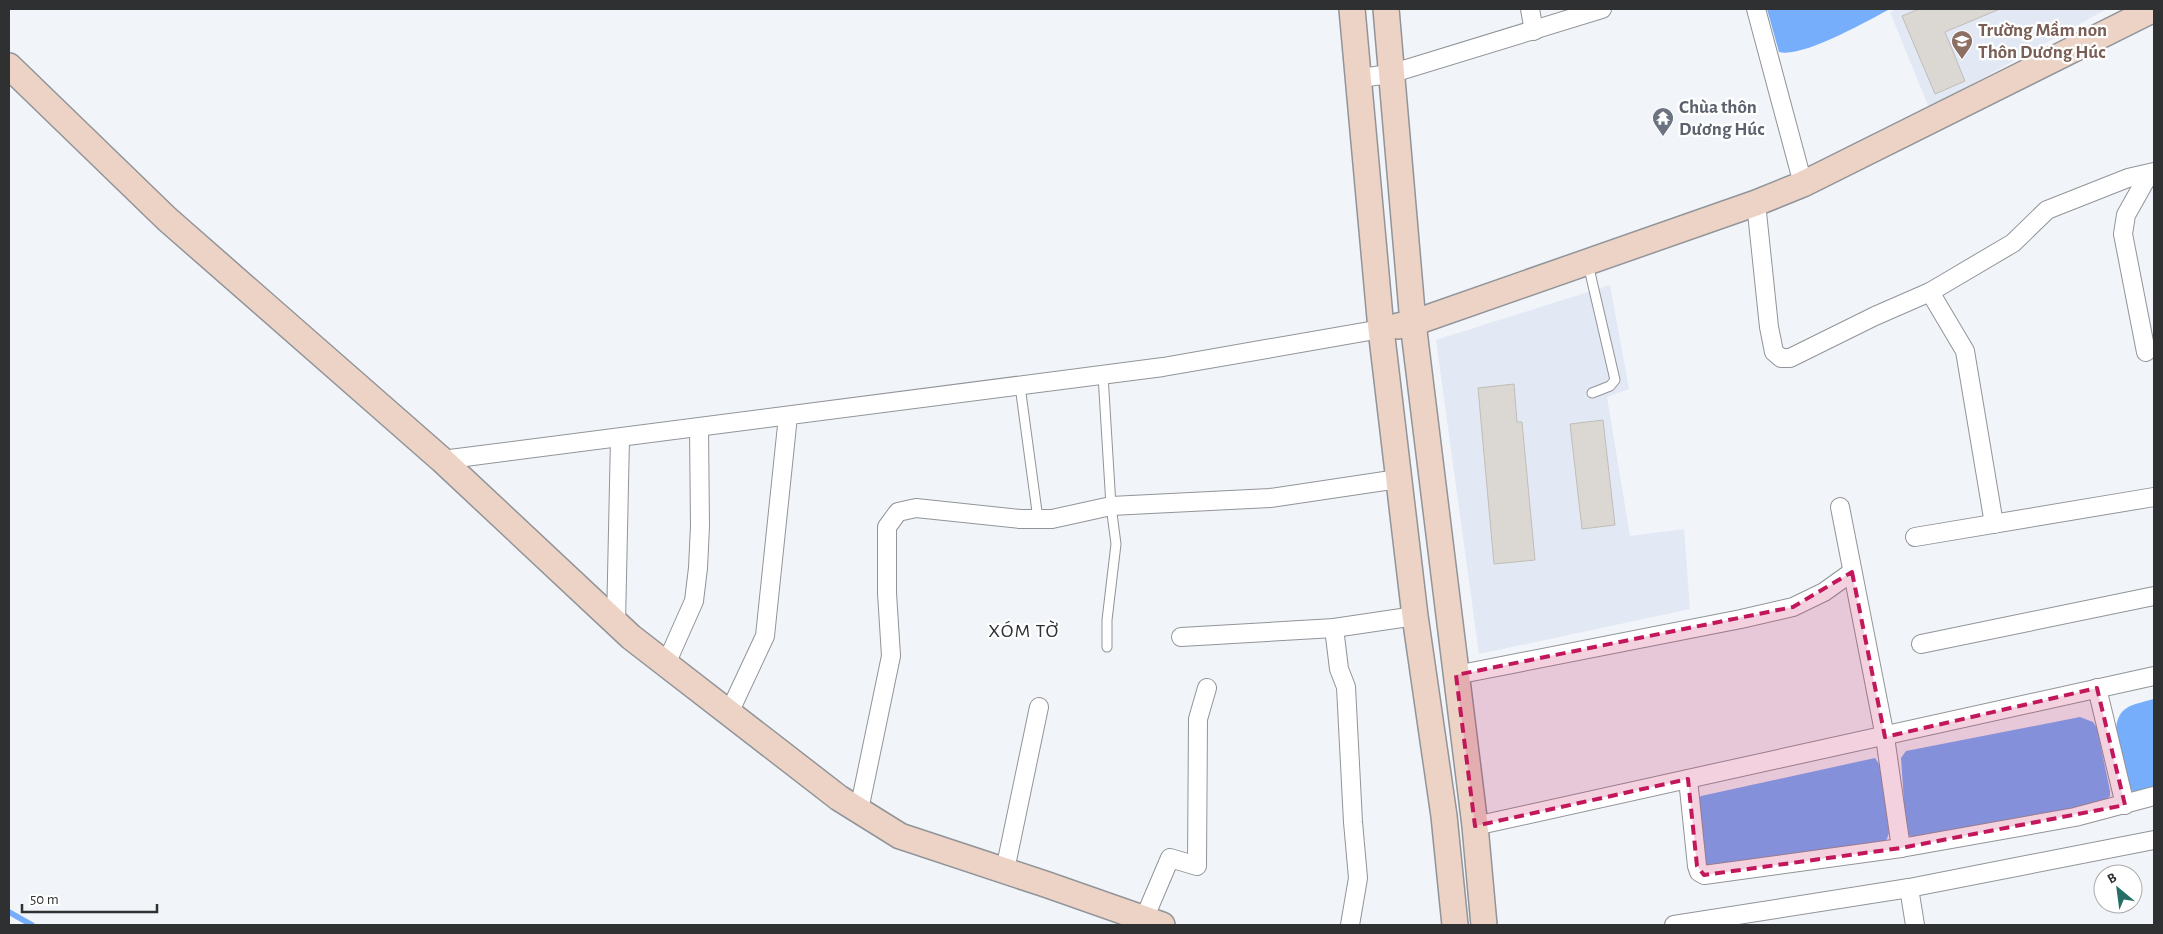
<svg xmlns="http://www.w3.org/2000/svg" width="2163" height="934" viewBox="0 0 2163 934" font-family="'Alegreya Sans',sans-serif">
<rect width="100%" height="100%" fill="#f1f4f9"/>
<!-- built -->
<g fill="#e2e9f4">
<polygon points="1897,9 2104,9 2105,10 1929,108 1890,12"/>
<polygon points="1610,285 1629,389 1607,397 1630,536 1684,529 1690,609 1479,654 1436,340"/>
</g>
<!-- water -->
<g fill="#76aefb">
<path d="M1767 9H1890C1867 21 1803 58 1779 52Z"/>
<path d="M2154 699V792C2143 793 2134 797 2128 785L2116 731C2117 705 2133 705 2154 699Z"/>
<polygon points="2080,717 2093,722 2097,728 2110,791 2110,796 2102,804 1911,838 1906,830 1901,758 1906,751"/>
<polygon points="1875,758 1881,767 1889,833 1885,844 1706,866 1704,862 1698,799 1701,796"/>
</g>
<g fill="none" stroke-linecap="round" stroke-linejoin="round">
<!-- stream -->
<polyline stroke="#76aefb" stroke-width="5.5" points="9,912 32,925"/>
</g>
<!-- building -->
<g fill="#dbd8d3" stroke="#c0bdb8">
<polygon points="1919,9 2000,9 1945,32 1965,81 1935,94 1902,16"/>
<polygon points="1514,384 1517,422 1522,422 1535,560 1494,564 1478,388"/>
<polygon points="1603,420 1615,525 1582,529 1570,424"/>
</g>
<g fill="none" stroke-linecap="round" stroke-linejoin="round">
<!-- lane casing -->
<g stroke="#919498" stroke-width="11">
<g id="lane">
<polyline points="1588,264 1615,380 1610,386 1592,393"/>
<polyline points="1103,375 1111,506 1116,544 1107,620 1107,647"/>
<polyline points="1020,386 1038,519"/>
</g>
</g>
<!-- street casing -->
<g stroke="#919498" stroke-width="20">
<g id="street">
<polyline points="1530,9 1534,31"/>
<polyline points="1756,9 1803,184"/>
<polyline points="1360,78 1390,74 1602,9"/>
<polyline points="1756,203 1769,327 1774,352 1781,358 1790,358 1875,316 1930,292 2013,243 2047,210 2128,178 2154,172"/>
<polyline points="1930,292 1965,351 1994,524"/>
<polyline points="2146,352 2123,234 2126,215 2149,174"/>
<polyline points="442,460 1163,367 1381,329"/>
<polyline points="1840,507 1885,737 1901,848"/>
<polyline points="1915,537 2154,497"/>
<polyline points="616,623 620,438"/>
<polyline points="1334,628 1339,669 1346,687 1353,822 1358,878 1350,925"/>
<polyline points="1181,637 1334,628 1415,616"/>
<polyline points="1921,644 2154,596"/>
<polyline points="666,664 694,601 698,568 700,526 699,428"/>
<polyline points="1456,675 1741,619 1793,607 1824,592 1852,572"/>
<polyline points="2097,688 2125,805"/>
<polyline points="729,713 765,636 788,416"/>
<polyline points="1688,779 1697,866 1699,872 1704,875 1901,848 2075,817 2154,796"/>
<polyline points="859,810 891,656 887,593 887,527 898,512 916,508 1020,519 1052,519 1111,506 1270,498 1398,479"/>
<polyline points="1475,826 2154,676"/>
<polyline points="1005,870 1039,707"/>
<polyline points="1909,888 1915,925"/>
<polyline points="1144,919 1170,858 1197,866 1198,719 1207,688"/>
<polyline points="1674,925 1909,888 2154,840"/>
</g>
</g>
<!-- secondary casing -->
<g stroke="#919498" stroke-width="28">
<g id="secondary">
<polyline points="1352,9 1381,329 1415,616 1444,816 1455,925"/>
<polyline points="1386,9 1413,323 1475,826 1484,925"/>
<polyline points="9,66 167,219 442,460 631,637 839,798 900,836 1045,884 1162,925"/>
<polyline points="1398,326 1413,323 1756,203 1803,184 2154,9"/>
</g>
</g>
<!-- lane -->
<use href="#lane" stroke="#fff" stroke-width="9"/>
<!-- street -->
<use href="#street" stroke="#fff" stroke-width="18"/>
<!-- secondary -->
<use href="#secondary" stroke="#edd3c5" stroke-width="25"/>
</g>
<!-- marked area -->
<path fill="#c2185b" fill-opacity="0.2" stroke="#c2185b" stroke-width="4" stroke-dasharray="10 6" stroke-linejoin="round" d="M1852 572 1885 737 2097 688 2125 805 1901 848 1704 875 1697 866 1688 779 1475 826 1456 675 1793 607Z"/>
<!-- icons -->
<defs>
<g id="school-pin" transform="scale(1.125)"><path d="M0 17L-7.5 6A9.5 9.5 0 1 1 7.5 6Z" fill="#8d6e63" stroke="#fff"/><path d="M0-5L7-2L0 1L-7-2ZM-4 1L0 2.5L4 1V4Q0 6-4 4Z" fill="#fff"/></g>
<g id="temple-pin" transform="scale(1.125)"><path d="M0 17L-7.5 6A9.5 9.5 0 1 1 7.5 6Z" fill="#6b7280" stroke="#fff"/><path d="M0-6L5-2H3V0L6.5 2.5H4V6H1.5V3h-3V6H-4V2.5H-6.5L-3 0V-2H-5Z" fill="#fff"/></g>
</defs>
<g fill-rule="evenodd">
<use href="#school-pin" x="1962" y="41"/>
<use href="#temple-pin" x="1663" y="118"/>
</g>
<g text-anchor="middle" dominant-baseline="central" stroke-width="4.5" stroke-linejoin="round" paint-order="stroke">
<!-- education labels -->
<g font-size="19" font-weight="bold" fill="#785e54" stroke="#fff" text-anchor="start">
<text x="1978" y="30">Trường Mầm non<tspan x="1978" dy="22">Thôn Dương Húc</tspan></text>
</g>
<!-- worship labels -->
<g font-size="19" font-weight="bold" fill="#5b616d" stroke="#fff" text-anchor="start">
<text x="1679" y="107">Chùa thôn<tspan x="1679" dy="22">Dương Húc</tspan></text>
</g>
<!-- neighbourhood labels -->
<g font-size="20" letter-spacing="1" fill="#2f3032" stroke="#fff">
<text x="1024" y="631">XÓM TỜ</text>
</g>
</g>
<!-- border -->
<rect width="2163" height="934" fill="none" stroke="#2f3032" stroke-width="20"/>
<!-- north arrow -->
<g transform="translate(2118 889) rotate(331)"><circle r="24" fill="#ffffff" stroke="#acacad"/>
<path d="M0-4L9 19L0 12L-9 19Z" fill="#276f66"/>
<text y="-8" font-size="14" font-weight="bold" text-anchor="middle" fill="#2f3032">B</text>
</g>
<!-- scale -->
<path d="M22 904v8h135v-8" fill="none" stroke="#2f3032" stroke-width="2.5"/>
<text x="30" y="904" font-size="15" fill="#2f3032" stroke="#ffffff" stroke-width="4" paint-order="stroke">50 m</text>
</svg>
